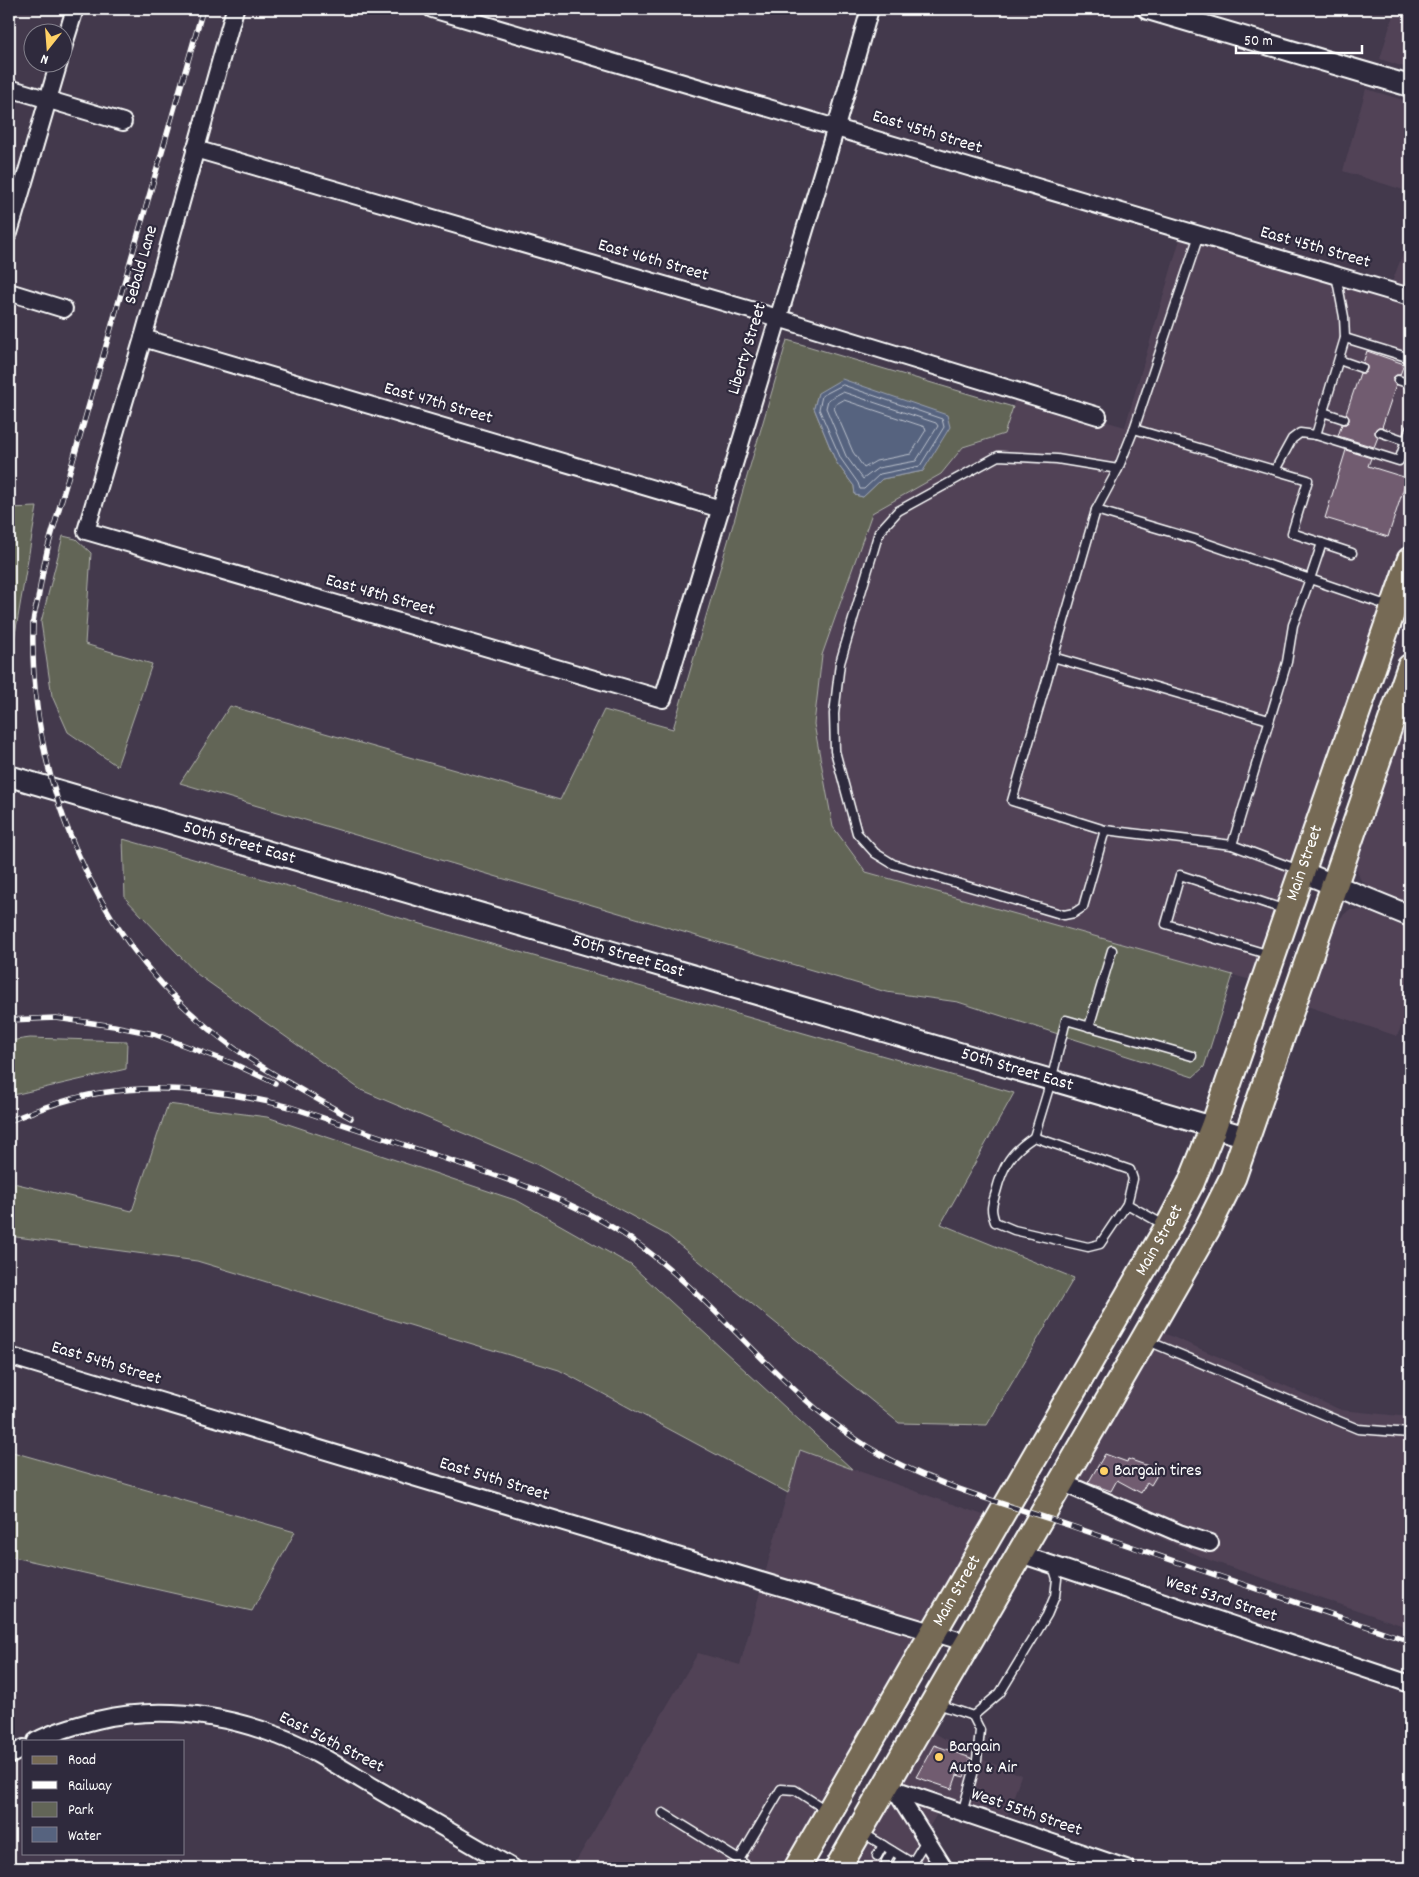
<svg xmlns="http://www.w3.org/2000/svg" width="1419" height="1877" viewBox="0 0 1419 1877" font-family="Dekko,sans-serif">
<rect width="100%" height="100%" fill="#43394c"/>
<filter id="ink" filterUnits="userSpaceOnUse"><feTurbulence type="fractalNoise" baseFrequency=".02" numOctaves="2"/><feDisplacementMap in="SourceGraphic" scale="10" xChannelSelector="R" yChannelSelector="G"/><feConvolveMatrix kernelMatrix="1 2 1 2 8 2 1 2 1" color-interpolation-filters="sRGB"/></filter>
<g filter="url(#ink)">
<!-- built -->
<g fill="#514357">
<polygon points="1395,9 1410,9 1410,69 1380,59"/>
<polygon points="1366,89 1410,102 1410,192 1343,171"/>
<polygon points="1410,235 1410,520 1251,980 866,872 833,827 814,724 822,655 872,513 941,474 963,448 1004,434 1016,396 1125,427 1180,239 1386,298"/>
<polygon points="1410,711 1410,905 1370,888 1360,879 1356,867"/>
<polygon points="1349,910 1362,910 1410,929 1410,1006 1397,1036 1307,1006 1338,920"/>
<polygon points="1159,1331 1341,1410 1410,1417 1410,1628 1209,1560 1068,1496"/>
<polygon points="799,1450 986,1516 783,1868 572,1868 698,1653 740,1665"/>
<polygon points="933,1732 974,1756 1021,1775 1001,1834 937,1814 929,1827 954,1868 854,1868"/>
</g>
<!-- green -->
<g fill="#626557" stroke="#b0b2ab" fill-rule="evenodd">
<path d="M787 340 1013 407 1004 434 963 447 941 474 872 513 822 655 814 724 833 827 866 872 1233 975 1204 1067 1193 1077 958 1002 886 992 180 783 230 706 560 800 604 710 673 729ZM818 393 923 471 882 479 863 497 855 495 854 486 836 462 814 408Z"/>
<polygon points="37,507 9,669 9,670 9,508"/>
<polygon points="63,536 76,539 91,553 85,644 152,664 117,766 68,732 52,696 41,622"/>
<polygon points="123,839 1014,1093 941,1224 1074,1278 987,1425 899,1423 667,1235 534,1163 361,1090 197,974 125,898"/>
<polygon points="30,1038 127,1041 126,1069 9,1096 9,1041"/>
<polygon points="168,1104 267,1117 518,1201 631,1265 852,1469 800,1450 788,1493 559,1370 197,1261 9,1236 9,1182 132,1211"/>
<polygon points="9,1451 295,1532 252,1611 9,1556"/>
</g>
<!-- water -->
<polygon fill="#56637f" stroke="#9aa1b2" points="842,379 947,415 950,427 923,471 882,479 863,497 855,495 854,486 836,462 814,408 818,393"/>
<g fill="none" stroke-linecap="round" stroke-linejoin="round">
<!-- shore -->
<g stroke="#bbc1cc" stroke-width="1">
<polygon points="843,385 942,419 944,427 920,466 880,474 864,489 860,489 858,483 841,459 819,409 822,396"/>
<polygon points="843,392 936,423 938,426 916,461 878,468 863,479 846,456 826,408 828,400"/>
<polygon points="844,400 925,427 926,430 911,454 876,461 864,468 853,452 834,408 835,405"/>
</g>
</g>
<!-- building -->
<g fill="#715b70" stroke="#fff">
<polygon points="1367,351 1404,364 1400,375 1396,375 1393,378 1393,382 1396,385 1382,427 1378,427 1375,430 1375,434 1378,437 1374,447 1338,436 1342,424 1346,424 1349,421 1349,417 1346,414 1360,373 1365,373 1367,369 1367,365 1363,363"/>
<polygon points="1346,450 1371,458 1368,466 1407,478 1388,537 1325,518"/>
<polygon points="1105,1454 1127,1462 1128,1459 1160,1470 1151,1485 1147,1482 1141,1493 1117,1480 1111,1491 1088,1483"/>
<polygon points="934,1745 971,1758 964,1777 957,1775 952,1789 916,1777"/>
</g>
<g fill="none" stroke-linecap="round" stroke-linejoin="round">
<!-- service casing -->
<g stroke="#fff" stroke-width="11">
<g id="service">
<polyline points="1199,235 1134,429 1118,469 1057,459 998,456 898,511 879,532 840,663 834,714 835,751 857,833 875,853 893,864 1064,915 1074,913 1083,907 1105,830 1232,845"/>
<polyline points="1336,275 1344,317 1345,338 1316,435 1399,461 1410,429"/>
<polyline points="1345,338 1410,358"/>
<polyline points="1339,360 1362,368"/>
<polyline points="1398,380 1410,384"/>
<polyline points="1323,412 1344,419"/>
<polyline points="1134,429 1308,480 1292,533 1352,553"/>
<polyline points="1380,432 1406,441"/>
<polyline points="1118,469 1096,510 1194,539 1310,579 1322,543"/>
<polyline points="1275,470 1292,439 1300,433 1316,435"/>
<polyline points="1096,510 1012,801 1105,830"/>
<polyline points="1053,657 1269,720"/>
<polyline points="1299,870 1232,845 1287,662 1293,625 1310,579 1389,606"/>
<polyline points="1270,955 1166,924 1180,875 1286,910"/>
<polyline points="1089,1027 1112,950"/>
<path d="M1034 1137C1011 1152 1003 1165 996 1192 992 1206 990 1208 995 1222L1014 1230 1088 1247 1100 1244 1127 1204"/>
<polyline points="1164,1225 1127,1204 1133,1179 1130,1170 1034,1137 1051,1081 1066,1020 1192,1056"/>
<polyline points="1148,1341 1358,1429 1410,1433"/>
<polyline points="938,1704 973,1716 1000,1693 1047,1615 1055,1596 1057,1579 1053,1566"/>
<polyline points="663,1813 739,1860 781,1789 795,1790 826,1810"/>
<polyline points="962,1813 977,1760 980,1730 973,1716"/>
<polyline points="863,1833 912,1863"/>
<polyline points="877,1856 883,1845"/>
<polyline points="739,1860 750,1868"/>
<polyline points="886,1861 892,1851"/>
<polyline points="896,1867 901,1857"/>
<polyline points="909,1868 926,1840"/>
</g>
</g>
<!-- minor casing -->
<g stroke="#fff" stroke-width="20">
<g id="minor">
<polyline points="235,9 143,338 86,531 663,699 836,127 870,9"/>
<polyline points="432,9 1410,297"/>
<polyline points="62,51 75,9"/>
<polyline points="9,88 123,122"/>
<polyline points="195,149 778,318 1098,416"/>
<polyline points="9,233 59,62"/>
<polyline points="9,292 64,309"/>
<polyline points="143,338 721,509"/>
<polyline points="9,1356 968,1643"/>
<polyline points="1061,1482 1179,1533 1210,1543"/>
<polyline points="1020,1554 1410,1684"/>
<path d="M36 1741C55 1731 77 1725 97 1720 158 1706 221 1714 279 1736 315 1750 349 1773 382 1792 426 1818 470 1843 513 1868"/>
<polyline points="9,1756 24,1748"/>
<polyline points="885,1786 1126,1868"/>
<polyline points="895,1790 944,1868"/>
</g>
</g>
<!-- tertiary casing -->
<g stroke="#fff" stroke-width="24">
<g id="tertiary">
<polyline points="1148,9 1410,86"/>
<path id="s1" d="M9 776 1247 1137"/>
<polyline points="1302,872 1410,916"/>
</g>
</g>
<!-- primary casing -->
<g stroke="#fff" stroke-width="29">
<g id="primary">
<path id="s2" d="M797 1868 1170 1223 1191 1183 1213 1128 1410 560"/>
<polyline points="838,1868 1144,1339 1207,1229 1233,1177 1410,667"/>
</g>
</g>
<!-- service -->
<use href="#service" stroke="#2f2a3d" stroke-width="8"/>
<!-- minor -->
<use href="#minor" stroke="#2f2a3d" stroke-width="16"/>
<!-- tertiary -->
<use href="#tertiary" stroke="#2f2a3d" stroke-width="20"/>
<!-- primary -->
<use href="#primary" stroke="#766a54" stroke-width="25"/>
<!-- rail casing -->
<g stroke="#fff" stroke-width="5.5">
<g id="rail">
<path d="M203 9 48 547C44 564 41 581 38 599 36 607 33 616 33 625 29 776 90 930 207 1027 251 1064 301 1090 351 1118"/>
<polyline points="9,1020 56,1018 114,1026 154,1034 234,1064 275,1083"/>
<path d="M9 1121C38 1109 68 1098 100 1093 164 1083 228 1091 290 1107 342 1124 394 1141 446 1159 517 1182 586 1204 646 1250 725 1310 783 1394 868 1447 928 1484 1003 1503 1068 1525 1182 1564 1296 1602 1410 1641"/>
</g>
</g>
<!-- rail -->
<use href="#rail" stroke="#2f2a3d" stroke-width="4" stroke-dasharray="11" stroke-linecap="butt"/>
</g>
</g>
<!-- markers -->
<g fill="#ffd166" stroke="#2f2a3d" stroke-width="2">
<circle cx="1104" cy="1471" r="5"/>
<circle cx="939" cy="1757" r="5"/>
</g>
<g text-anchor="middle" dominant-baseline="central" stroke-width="4.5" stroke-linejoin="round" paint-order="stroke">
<!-- street labels -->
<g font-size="18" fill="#fff" stroke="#2f2a3d">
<text transform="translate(927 133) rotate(17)">East 45th Street</text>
<text transform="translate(1315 248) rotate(16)">East 45th Street</text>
<text transform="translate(653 261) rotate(16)">East 46th Street</text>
<text transform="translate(142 265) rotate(-74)">Sebald Lane</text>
<text transform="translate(748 349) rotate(-73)">Liberty Street</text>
<text transform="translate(438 404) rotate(16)">East 47th Street</text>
<text transform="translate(380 596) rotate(16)">East 48th Street</text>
<text stroke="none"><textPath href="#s1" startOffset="240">50th Street East</textPath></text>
<text stroke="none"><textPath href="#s2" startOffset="1130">Main Street</textPath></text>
<text stroke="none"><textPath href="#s1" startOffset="645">50th Street East</textPath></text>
<text stroke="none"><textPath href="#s1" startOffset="1050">50th Street East</textPath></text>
<text stroke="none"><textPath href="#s2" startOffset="725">Main Street</textPath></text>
<text transform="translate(106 1364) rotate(17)">East 54th Street</text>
<text transform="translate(494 1480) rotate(17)">East 54th Street</text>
<text stroke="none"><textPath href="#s2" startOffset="320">Main Street</textPath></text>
<text transform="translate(1221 1600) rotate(18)">West 53rd Street</text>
<text transform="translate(331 1743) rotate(27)">East 56th Street</text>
<text transform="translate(1026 1813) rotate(19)">West 55th Street</text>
</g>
<!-- poi labels -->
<g font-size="18" fill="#fff" stroke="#2f2a3d" text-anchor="start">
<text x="1114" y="1471">Bargain tires</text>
<text x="949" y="1747">Bargain<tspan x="949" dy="21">Auto &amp; Air</tspan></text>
</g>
</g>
<!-- margin -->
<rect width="1419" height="1877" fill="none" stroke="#2f2a3d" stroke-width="30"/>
<rect x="15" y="15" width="1389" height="1847" fill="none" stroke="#fff" stroke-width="2" filter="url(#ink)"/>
<!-- legend -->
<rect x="22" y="1740" width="162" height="115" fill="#2f2a3d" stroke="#827f8b"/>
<rect x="32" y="1756" width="25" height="8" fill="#766a54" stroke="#827f8b"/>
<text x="68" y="1764" font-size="15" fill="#ffffff">Road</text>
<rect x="32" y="1781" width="25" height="8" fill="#ffffff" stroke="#827f8b"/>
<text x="68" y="1790" font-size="15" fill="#ffffff">Railway</text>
<rect x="32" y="1802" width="25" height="15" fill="#626557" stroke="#827f8b"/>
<text x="68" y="1814" font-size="15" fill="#ffffff">Park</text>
<rect x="32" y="1827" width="25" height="15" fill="#56637f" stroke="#827f8b"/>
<text x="68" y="1840" font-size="15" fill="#ffffff">Water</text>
<!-- north arrow -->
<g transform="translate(48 48) rotate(197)"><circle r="24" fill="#2f2a3d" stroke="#827f8b"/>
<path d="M0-4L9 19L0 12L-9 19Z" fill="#ffd166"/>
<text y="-8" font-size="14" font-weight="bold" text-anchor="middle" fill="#ffffff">N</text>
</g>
<!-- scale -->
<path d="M1236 45v8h126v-8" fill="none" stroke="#ffffff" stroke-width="2.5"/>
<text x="1244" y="45" font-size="15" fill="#ffffff" stroke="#2f2a3d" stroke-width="4" paint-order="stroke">50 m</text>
</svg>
